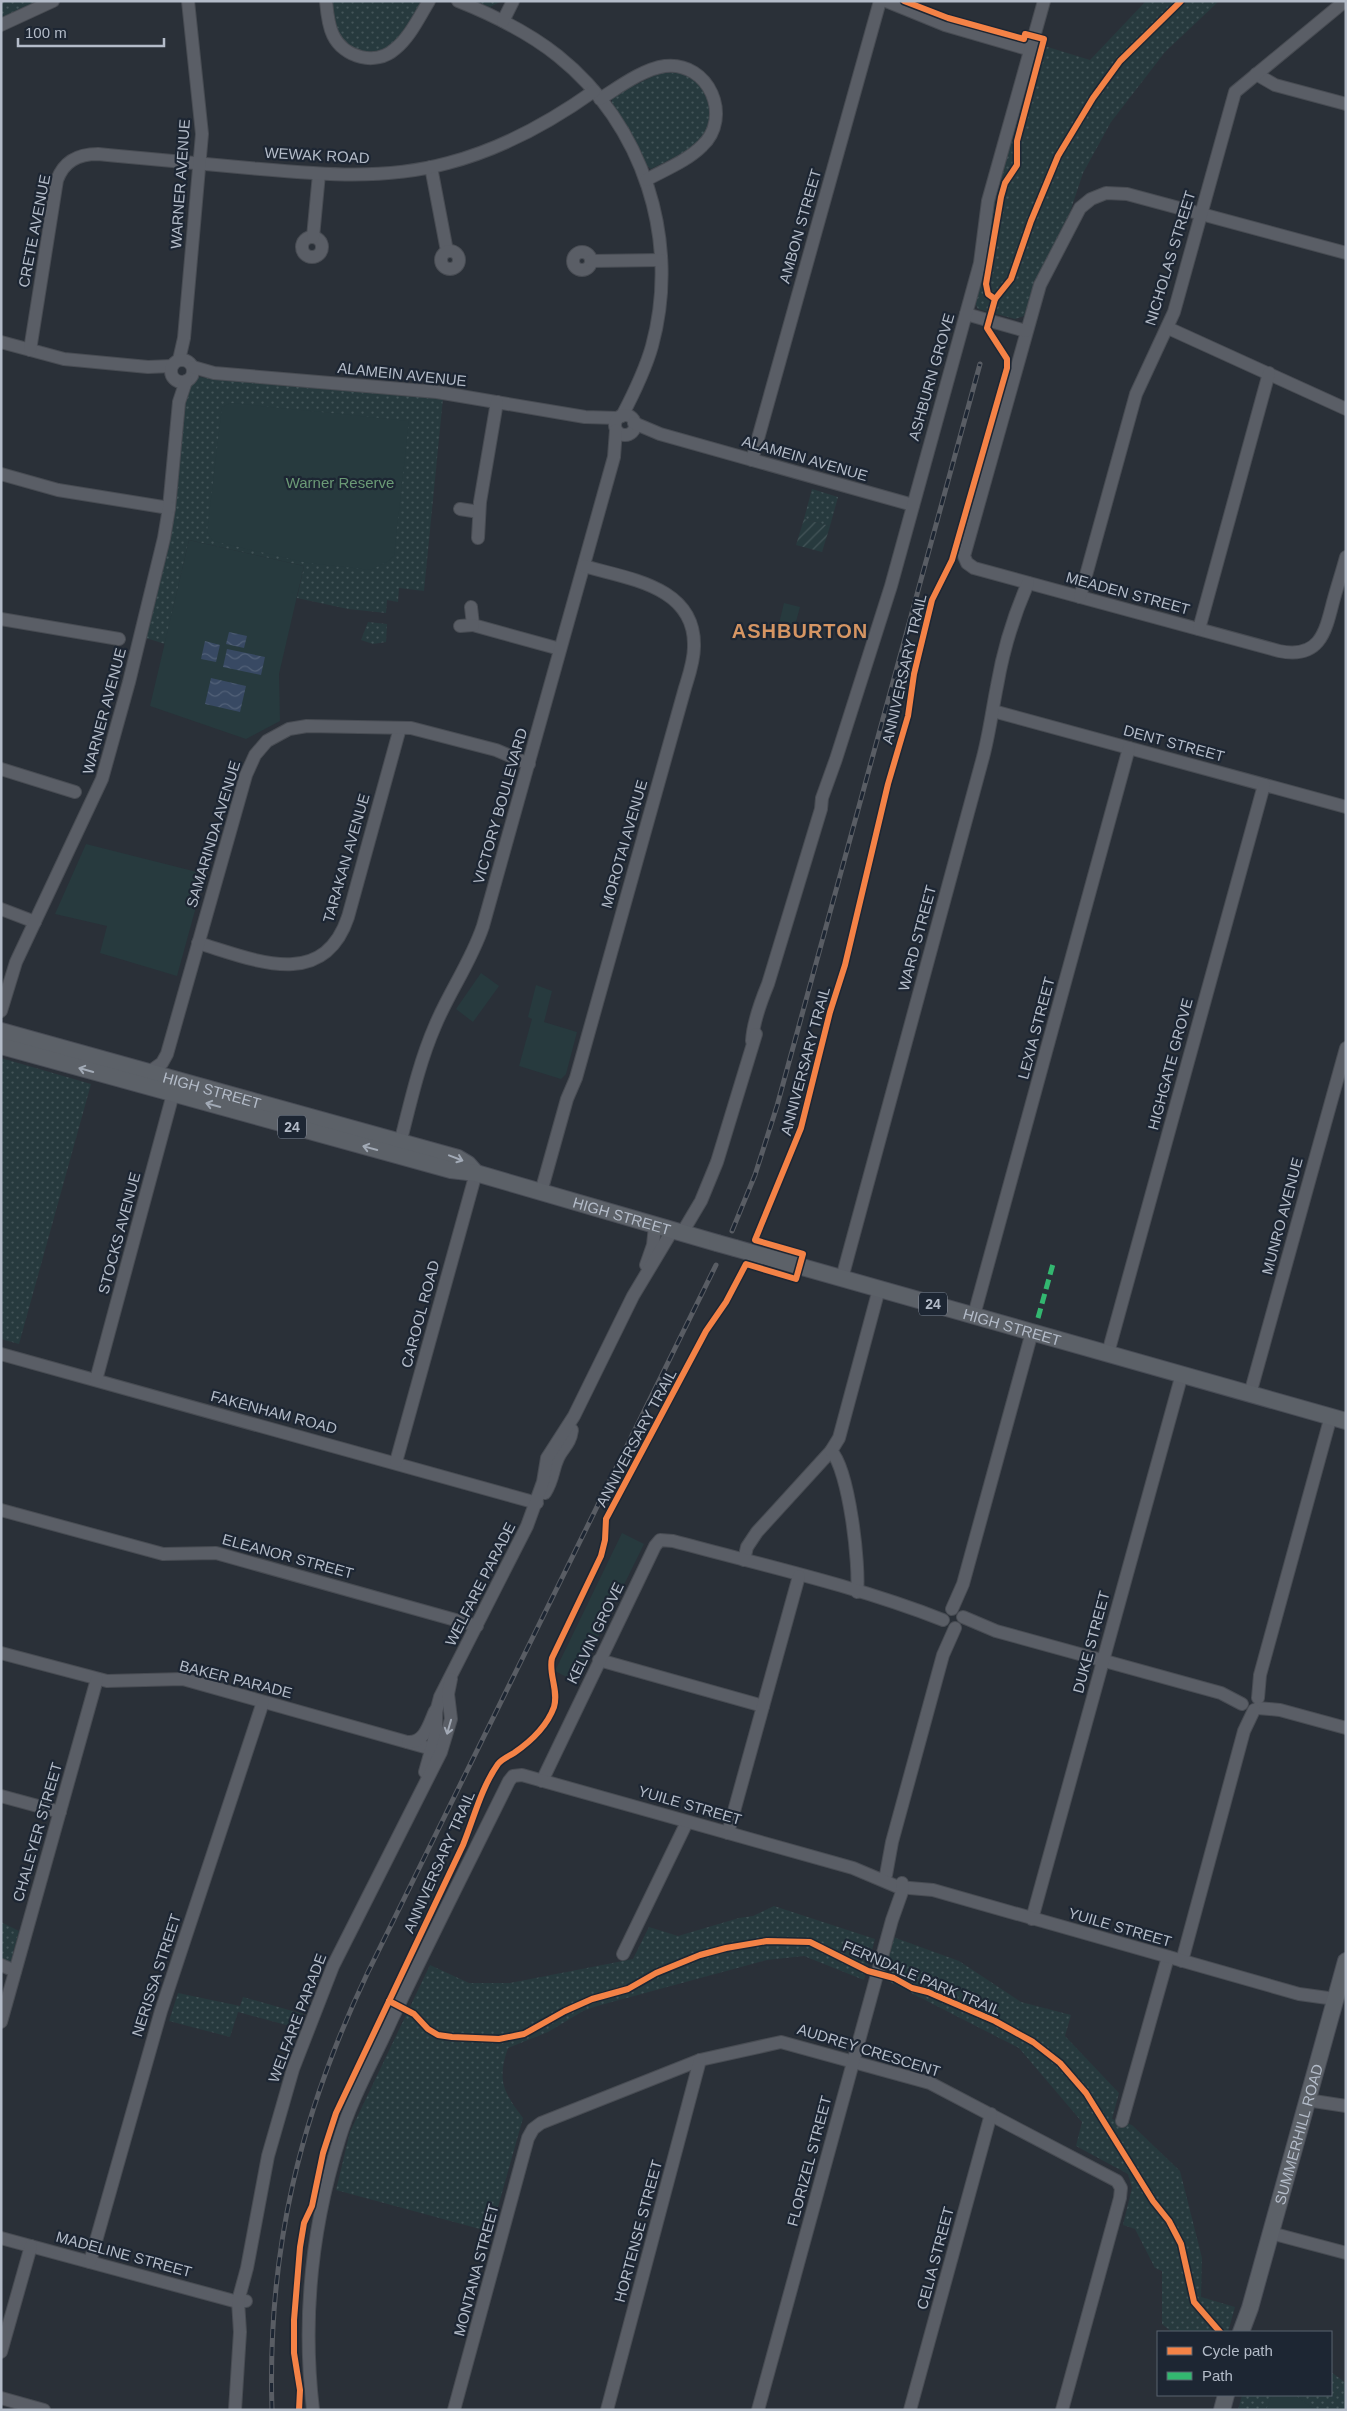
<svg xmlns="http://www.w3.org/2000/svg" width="1347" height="2411" viewBox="0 0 1347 2411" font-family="Helvetica,sans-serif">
<defs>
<pattern id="park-dots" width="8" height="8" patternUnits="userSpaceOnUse" patternTransform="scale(1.25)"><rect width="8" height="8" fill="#273a3e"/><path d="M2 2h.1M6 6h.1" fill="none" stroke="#445559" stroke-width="1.8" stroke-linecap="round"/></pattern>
<pattern id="garden-furrows" width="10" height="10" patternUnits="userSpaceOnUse" patternTransform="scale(1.25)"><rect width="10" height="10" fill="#273a3e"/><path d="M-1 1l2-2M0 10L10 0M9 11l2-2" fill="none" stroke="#445559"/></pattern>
<pattern id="water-waves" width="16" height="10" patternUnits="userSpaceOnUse" patternTransform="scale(1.25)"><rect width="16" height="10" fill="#384963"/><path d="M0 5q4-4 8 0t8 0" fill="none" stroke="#526178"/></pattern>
</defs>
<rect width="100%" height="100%" fill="#2a3038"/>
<!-- park -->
<g fill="url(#park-dots)">
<polygon points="1,1 37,1 1,19"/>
<polygon points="330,1 423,1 394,44 377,53 354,50 336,33"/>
<polygon points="474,1 502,1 490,7"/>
<polygon points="1146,1 1219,1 1165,52 1111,122 1083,173 1070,212 1036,281 1024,316 1015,319 978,309 975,303 996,192 1038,44 1090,60"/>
<polygon points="662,72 685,73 699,83 711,104 709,129 691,149 651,169 646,165 629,129 612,103 612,99 615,95"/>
<polygon points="199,377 443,398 424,591 399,588 398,602 387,600 386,613 348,609 297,598 304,566 189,540 165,644 146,638 185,390 190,381"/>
<polygon points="812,489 838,497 830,526 804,519"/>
<polygon points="368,622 387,624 386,642 373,644 361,640"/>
<polygon points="1,1058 91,1084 19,1344 1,1339"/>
<path d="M774 1906 875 1939 864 1980 804 1956 767 1960 597 2006 583 2011 548 2032 508 2048C497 2080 503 2092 523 2118L491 2232 336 2190 350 2132 430 1965 469 1983H510L633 1959 649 1927 678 1936 739 1918 753 1916Z"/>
<polygon points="1,1922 19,1931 10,1964 1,1959"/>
<polygon points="893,1937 959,1961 1021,2002 1071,2015 1065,2036 1119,2093 1112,2119 1132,2125 1180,2171 1202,2258 1201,2297 1235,2307 1228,2332 1172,2332 1162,2324 1162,2271 1155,2268 1135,2229 1123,2225 1132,2188 1128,2174 1076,2146 1082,2122 1019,2048 882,1978"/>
<polygon points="178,1993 240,2006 243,1997 303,2014 297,2028 238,2012 230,2037 169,2021"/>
<polygon points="1331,2372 1346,2383 1346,2410 1238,2410 1242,2395 1331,2395"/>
</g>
<!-- garden -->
<polygon fill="url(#garden-furrows)" points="804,519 830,526 822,552 796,545"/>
<!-- pitch -->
<g fill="#273a3e">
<polygon points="231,403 409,421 394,556 388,561 371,570 308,563 213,541 207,532 222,407"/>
<polygon points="189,540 304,566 279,674 280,721 246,739 150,706"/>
<polygon points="784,603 800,607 791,640 776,636"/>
<polygon points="86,844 205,874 177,976 100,953 107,926 55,914"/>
<polygon points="481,973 499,986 473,1022 456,1009"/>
<polygon points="536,985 552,991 544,1022 577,1032 566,1074 561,1079 519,1066 532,1019 528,1017"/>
<polygon points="622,1533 644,1544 576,1682 555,1671"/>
<polygon points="1272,2395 1295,2395 1315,2410 1266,2410"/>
</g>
<!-- water -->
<g fill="url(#water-waves)">
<polygon points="229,632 247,636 244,648 226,644"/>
<polygon points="205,641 220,645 216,662 201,659"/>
<polygon points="227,649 265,657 261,675 223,667"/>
<polygon points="211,678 246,686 240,712 205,704"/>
</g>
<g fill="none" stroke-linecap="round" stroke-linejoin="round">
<!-- minor casing -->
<g stroke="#484c53" stroke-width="14">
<g id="minor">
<path d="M326 1C327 12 328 25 333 35 344 58 376 66 395 49 410 37 419 17 429 1"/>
<path d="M458 1C493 15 528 32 558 56 643 124 681 240 652 346 645 371 634 393 622 416"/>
<polyline points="886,1 945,25 1031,50"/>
<polyline points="503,21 513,1"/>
<polyline points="1,25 53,1"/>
<polyline points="1256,74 1275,85 1346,104"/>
<path d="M600 99C619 87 643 69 665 66 709 61 733 117 702 146 687 161 664 170 646 180"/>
<polyline points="431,167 447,251"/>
<circle cx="312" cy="247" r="10"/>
<polyline points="313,237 319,174"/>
<circle cx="450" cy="260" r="9"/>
<circle cx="582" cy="261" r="9"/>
<path d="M1346 253 1127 194 1106 193 1091 199 1080 208 1040 285 964 556 967 563 974 568 1279 651C1319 659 1325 634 1333 602 1337 587 1342 572 1346 557"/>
<polyline points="591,261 661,260"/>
<polyline points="966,314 1026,331"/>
<polyline points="1168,328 1346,409"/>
<polyline points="1,342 64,359 148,367 172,366"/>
<path d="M30 350 57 180C64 161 78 154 98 154 148 159 198 163 249 168 316 174 382 181 448 163 502 149 549 123 594 91"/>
<polyline points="179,360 184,338 202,134 188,1"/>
<circle cx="182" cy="371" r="11"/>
<polyline points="193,367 214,373 437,392 585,417 618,418"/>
<circle cx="625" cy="425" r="10"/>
<polyline points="634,423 660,434 913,505"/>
<polyline points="752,460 880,1"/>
<polyline points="1,474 58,490 169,508"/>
<polyline points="460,509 479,512"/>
<polyline points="478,538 480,502 497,402"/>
<polyline points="1080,597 1136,394 1174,312 1235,92 1345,1"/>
<polyline points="471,607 473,625 560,649"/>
<polyline points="1,619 119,639"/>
<polyline points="460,626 473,625"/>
<polyline points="1199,629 1269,373"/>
<polyline points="993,711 1346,807"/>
<polyline points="1,769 75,792"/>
<polyline points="1,909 35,922"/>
<path d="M198 943C252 959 323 992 348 917L400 728"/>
<polyline points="1,1011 16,962 102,779 129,682 164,538 169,508 179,402 186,381"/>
<path d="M752 1041C753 1023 761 1001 768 984L821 809 822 798 836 759 891 586 980 263 988 201 1044 1"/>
<polyline points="148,1073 162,1063 167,1054 246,775 255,755 267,741 289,729 307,726 411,728 496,750 529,764"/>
<path d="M398 1151C409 1109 418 1065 435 1026 449 992 471 962 483 926L614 457 616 430"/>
<path d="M541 1192 567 1099 576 1078 685 688C689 675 694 661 694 647 696 586 628 579 584 566"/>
<polyline points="682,1233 701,1201 717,1162 756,1034"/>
<polyline points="646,1265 653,1245 655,1226"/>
<path d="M842 1278 982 761C989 736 992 711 997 686 1003 651 1014 615 1028 583"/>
<polyline points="974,1315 1129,748"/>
<polyline points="1108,1353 1264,785"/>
<polyline points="1,1354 537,1503"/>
<polyline points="96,1380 173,1094"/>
<polyline points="1250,1394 1346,1048"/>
<polyline points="396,1462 476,1173"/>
<path d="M545 1493C554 1478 552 1471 558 1458 563 1447 570 1445 572 1430"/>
<polyline points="1,1510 163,1554 216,1553 477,1626"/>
<polyline points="744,1560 747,1547 757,1532 831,1451"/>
<path d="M857 1592C860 1566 849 1469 831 1451L839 1438 879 1289"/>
<polyline points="952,1609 963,1584 1032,1332"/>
<polyline points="963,1617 996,1631 1221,1693 1242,1704"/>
<polyline points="1,1653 107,1681 183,1679 439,1751"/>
<polyline points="599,1660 763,1706"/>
<polyline points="1258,1698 1260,1675 1331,1416"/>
<polyline points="1258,1708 1280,1710 1346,1728"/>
<path d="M408 1742C425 1743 429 1724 435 1711"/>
<polyline points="425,1772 436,1733 436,1712 440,1697 527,1526 543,1482 547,1458 574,1416 633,1296 672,1231"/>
<path d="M542 1781 655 1546 660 1540 673 1541C762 1565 857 1586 943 1620"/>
<polyline points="1,1796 60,1812"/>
<polyline points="728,1833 799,1576"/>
<polyline points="882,1879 886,1875 892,1842 943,1655 955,1628"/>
<polyline points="1032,1919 1182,1374"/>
<polyline points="623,1954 687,1822"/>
<polyline points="1182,1961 1244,1731 1254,1710"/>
<polyline points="1,1965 15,1971"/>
<polyline points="1,2022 97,1679"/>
<polyline points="1307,2100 1346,2106"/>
<polyline points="1122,2121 1168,1957"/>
<polyline points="1271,2233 1346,2253"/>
<polyline points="1,2238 197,2291 234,2301 246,2301"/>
<polyline points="90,2262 161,2011 263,1702"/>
<polyline points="1,2352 31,2246"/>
<polyline points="1,2398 44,2410"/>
<polyline points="235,2410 240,2332 238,2301 247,2268 268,2156 293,2069 333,1966 441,1752 451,1719 448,1694 451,1679"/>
<path d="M313 2410C302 2317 311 2230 339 2140 351 2099 374 2059 392 2019 430 1939 470 1860 509 1781L513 1776 522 1775 853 1868 898 1887 933 1890 1299 1994 1335 1999"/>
<polyline points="454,2410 528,2138 533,2129 541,2123 700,2060 781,2042 930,2083 1117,2181 1121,2188 1120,2198 1062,2410"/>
<polyline points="607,2410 700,2060"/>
<polyline points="758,2410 892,1920 903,1889 902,1883"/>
<polyline points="910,2410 991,2114"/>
</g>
</g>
<!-- major casing -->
<g stroke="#484c55" stroke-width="18">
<g id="major">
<path id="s1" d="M1 1031 458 1158 468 1164 476 1173"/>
<path id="s2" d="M1 1046 451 1170 476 1173 717 1243"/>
<path id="s3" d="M735 1248 1346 1421"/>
<path id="s4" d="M1241 2332 1250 2308 1346 1961"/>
<polyline points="1222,2410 1226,2395"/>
</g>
</g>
<!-- minor -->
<use href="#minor" stroke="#5a5e66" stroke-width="12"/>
<!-- major -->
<use href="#major" stroke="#5c6168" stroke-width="16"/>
<!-- rail casing -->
<g stroke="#595d64" stroke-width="5">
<g id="rail">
<polyline points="732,1231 755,1175 777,1106 980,364"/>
<path d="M272 2410C267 2251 300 2115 368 1972L716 1265"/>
</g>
</g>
<!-- rail -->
<use href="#rail" stroke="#1d2633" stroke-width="3" stroke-dasharray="9" stroke-linecap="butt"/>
<!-- major-bridge casing -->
<g stroke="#484c55" stroke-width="18" stroke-linecap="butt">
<polyline id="major-bridge" points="717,1243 735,1248"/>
</g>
<!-- major-bridge -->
<use href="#major-bridge" stroke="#5c6168" stroke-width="16"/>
<!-- quiet -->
<polyline stroke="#33b770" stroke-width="5" stroke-dasharray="10 5" stroke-linecap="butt" points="1038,1318 1053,1264"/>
<!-- cycleway casing -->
<g stroke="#1d2633" stroke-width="9">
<g id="cycleway">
<polyline points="904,1 948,18 1024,39 1025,34 1044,39 1017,141 1017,165 1005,183 1001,197 986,284 988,294 995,299"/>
<polyline points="389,2001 414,2014 428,2029 438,2035 452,2037 499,2039 524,2034 565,2011 592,1999 628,1989 656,1973 700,1955 726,1948 767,1941 810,1942 868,1971 894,1978 912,1988 928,1992 995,2021 1033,2042 1060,2063 1086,2093 1153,2201 1169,2221 1181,2244 1194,2302 1220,2332"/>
<path d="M299 2410 300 2390 294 2353V2320L300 2247 304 2223 312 2206 323 2153 336 2113 463 1845C474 1818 481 1788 498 1764 502 1759 509 1756 514 1753 530 1742 547 1726 554 1707 559 1690 548 1674 552 1658L601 1556 605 1540 606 1519 706 1331 726 1302 746 1264 796 1279 803 1254 755 1240 801 1128 830 1012 845 965 888 784 908 716 914 674 932 600 952 560 1007 368V359L987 328 995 299 1011 279 1031 221 1058 156 1093 98 1120 61 1181 1"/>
</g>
</g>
<!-- cycleway -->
<use href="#cycleway" stroke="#f48246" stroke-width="6"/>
</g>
<!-- one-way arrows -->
<defs><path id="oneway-shaft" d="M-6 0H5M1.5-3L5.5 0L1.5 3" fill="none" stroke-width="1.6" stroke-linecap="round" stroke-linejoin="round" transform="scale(1.25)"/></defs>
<g stroke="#a2aab6">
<use href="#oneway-shaft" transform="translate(86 1070) rotate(-164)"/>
<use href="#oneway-shaft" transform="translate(213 1105) rotate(-165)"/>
<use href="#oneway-shaft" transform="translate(370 1148) rotate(-165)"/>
<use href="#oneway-shaft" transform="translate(456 1158) rotate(21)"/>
</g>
<use stroke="#a2a9b5" href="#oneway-shaft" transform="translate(449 1727) rotate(106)"/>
<g text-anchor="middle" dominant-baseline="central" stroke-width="4.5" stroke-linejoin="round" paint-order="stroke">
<!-- shield labels -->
<g fill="#1d2633" stroke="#878f9c" stroke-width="1">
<rect x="278" y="1115.5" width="28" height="23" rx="4"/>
<rect x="919" y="1292.5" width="28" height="23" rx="4"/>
</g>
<g font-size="14" font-weight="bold" fill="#b4bcc9">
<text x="292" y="1127">24</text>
<text x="933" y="1304">24</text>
</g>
<!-- street labels -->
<g font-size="15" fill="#b4bcc9" stroke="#1d2633">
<text transform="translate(317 155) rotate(3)">WEWAK ROAD</text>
<text transform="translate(180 184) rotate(-86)">WARNER AVENUE</text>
<text transform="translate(800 226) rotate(-74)">AMBON STREET</text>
<text transform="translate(34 231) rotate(-79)">CRETE AVENUE</text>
<text transform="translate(1170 258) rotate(-73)">NICHOLAS STREET</text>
<text transform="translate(402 374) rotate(6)">ALAMEIN AVENUE</text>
<text transform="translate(931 377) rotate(-74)">ASHBURN GROVE</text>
<text transform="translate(805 458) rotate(16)">ALAMEIN AVENUE</text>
<text transform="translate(1128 593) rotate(15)">MEADEN STREET</text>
<text transform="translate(904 669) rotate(-77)">ANNIVERSARY TRAIL</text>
<text transform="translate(104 711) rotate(-75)">WARNER AVENUE</text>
<text transform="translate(1174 743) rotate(15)">DENT STREET</text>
<text transform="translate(500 806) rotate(-74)">VICTORY BOULEVARD</text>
<text transform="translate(213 834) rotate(-73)">SAMARINDA AVENUE</text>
<text transform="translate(624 844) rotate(-74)">MOROTAI AVENUE</text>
<text transform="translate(346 858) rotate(-74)">TARAKAN AVENUE</text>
<text transform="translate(917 938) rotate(-75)">WARD STREET</text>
<text transform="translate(1036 1028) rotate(-75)">LEXIA STREET</text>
<text transform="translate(805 1061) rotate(-75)">ANNIVERSARY TRAIL</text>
<text transform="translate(1170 1064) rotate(-75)">HIGHGATE GROVE</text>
<text stroke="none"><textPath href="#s1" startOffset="219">HIGH STREET</textPath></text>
<text stroke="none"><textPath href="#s2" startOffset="644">HIGH STREET</textPath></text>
<text transform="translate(1282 1216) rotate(-75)">MUNRO AVENUE</text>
<text transform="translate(119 1233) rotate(-75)">STOCKS AVENUE</text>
<text transform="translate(420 1314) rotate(-75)">CAROOL ROAD</text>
<text stroke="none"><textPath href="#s3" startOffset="288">HIGH STREET</textPath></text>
<text transform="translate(274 1412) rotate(15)">FAKENHAM ROAD</text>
<text transform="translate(636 1438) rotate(-62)">ANNIVERSARY TRAIL</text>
<text transform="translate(288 1556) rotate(15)">ELEANOR STREET</text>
<text transform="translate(480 1584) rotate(-63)">WELFARE PARADE</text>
<text transform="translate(595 1633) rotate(-64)">KELVIN GROVE</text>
<text transform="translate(1091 1642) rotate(-75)">DUKE STREET</text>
<text transform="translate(236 1679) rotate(14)">BAKER PARADE</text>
<text transform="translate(690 1805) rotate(16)">YUILE STREET</text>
<text transform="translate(37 1832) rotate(-74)">CHALEYER STREET</text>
<text transform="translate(439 1862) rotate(-66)">ANNIVERSARY TRAIL</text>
<text transform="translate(1120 1927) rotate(16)">YUILE STREET</text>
<text transform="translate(156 1975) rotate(-72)">NERISSA STREET</text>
<text transform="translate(922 1978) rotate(23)">FERNDALE PARK TRAIL</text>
<text transform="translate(297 2018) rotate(-69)">WELFARE PARADE</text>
<text transform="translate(869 2050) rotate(17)">AUDREY CRESCENT</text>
<text stroke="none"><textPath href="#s4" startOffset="206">SUMMERHILL ROAD</textPath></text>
<text transform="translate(809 2161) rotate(-75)">FLORIZEL STREET</text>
<text transform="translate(638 2231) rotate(-75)">HORTENSE STREET</text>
<text transform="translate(124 2254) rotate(15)">MADELINE STREET</text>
<text transform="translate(935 2258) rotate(-75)">CELIA STREET</text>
<text transform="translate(476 2270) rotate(-75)">MONTANA STREET</text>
</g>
<!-- park labels -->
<g font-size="15" fill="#6b9a76" stroke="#1d2633">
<text x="340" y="482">Warner Reserve</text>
</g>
<!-- district labels -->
<g font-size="20" font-weight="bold" letter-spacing="1" fill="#d59563" stroke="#1d2633">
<text x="800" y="631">ASHBURTON</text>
</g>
</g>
<!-- border -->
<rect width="1347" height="2411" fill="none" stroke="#b4bcc9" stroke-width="5"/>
<!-- legend -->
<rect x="1157" y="2331" width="175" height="65" fill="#1d2633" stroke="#59626f"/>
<rect x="1167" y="2347" width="25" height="8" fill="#f48246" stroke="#59626f"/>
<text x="1202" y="2356" font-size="15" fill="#b4bcc9">Cycle path</text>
<rect x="1167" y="2372" width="25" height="8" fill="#33b770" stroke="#59626f"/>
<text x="1202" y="2381" font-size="15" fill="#b4bcc9">Path</text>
<!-- scale -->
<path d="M18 38v8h146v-8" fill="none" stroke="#b4bcc9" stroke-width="2.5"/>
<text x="25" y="38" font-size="15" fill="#b4bcc9" stroke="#1d2633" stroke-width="4" paint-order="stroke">100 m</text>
</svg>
